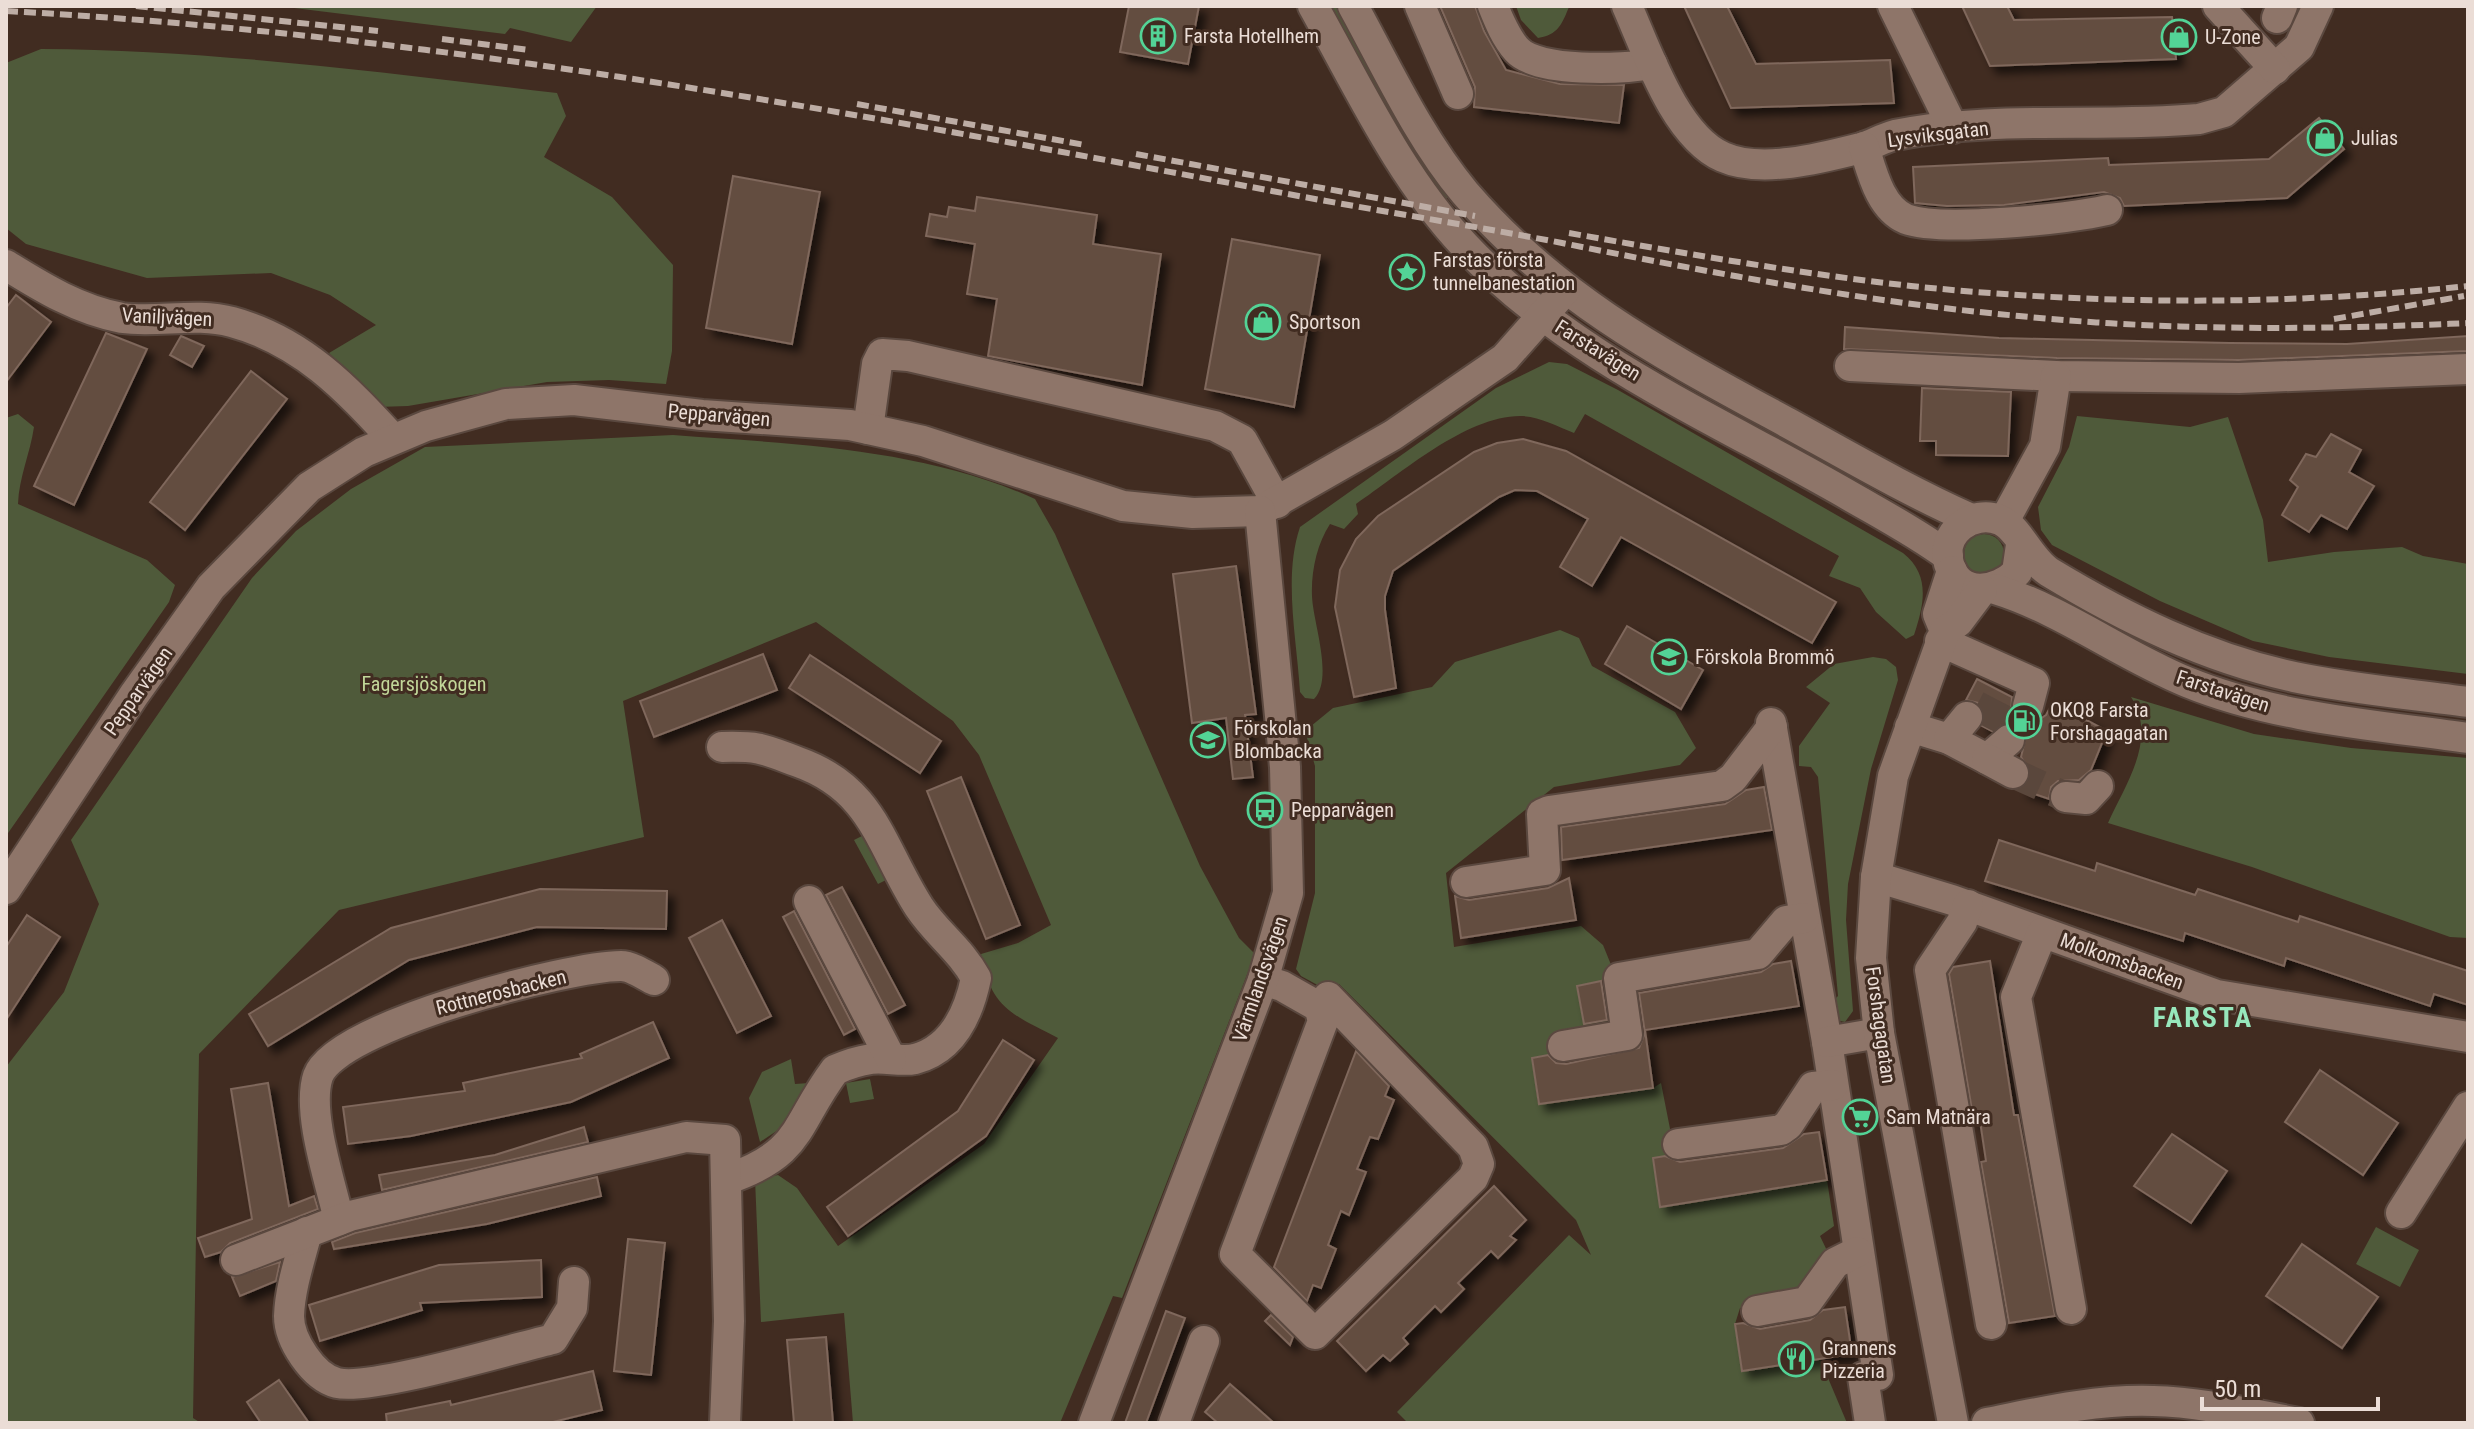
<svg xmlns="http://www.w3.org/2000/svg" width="2474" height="1429" viewBox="0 0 2474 1429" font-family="'Roboto Condensed',sans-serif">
<defs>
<filter id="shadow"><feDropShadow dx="7" dy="7" stdDeviation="4" flood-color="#0009"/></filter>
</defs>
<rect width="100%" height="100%" fill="#412c21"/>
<!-- green -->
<g fill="#4f5a3a">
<polygon points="278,6 597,6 571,42 510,28 505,34"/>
<polygon points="1327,6 1341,6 1452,198 1440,198"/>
<path d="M1516 6H1569V7C1562 24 1558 35 1538 38L1521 20Z"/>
<path d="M41 49C213 50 386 73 557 93L566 116 544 157 612 197 673 265 672 351 666 384 609 380 547 382 408 406 377 407 329 353 376 325 330 295 271 273 147 278 26 244 6 228V63Z"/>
<path d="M1549 362 1567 364 1618 390 1903 553C1931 575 1924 605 1914 635L1906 639 1876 612 1860 588 1829 576 1839 556 1585 414 1574 433C1557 426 1538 416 1520 416 1466 416 1400 474 1356 504L1358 514 1344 529 1330 524C1317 544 1311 571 1312 596 1313 623 1334 678 1314 699L1305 698 1300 692C1297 640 1283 577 1300 527L1496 388Z"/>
<path d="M18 414 34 427C30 454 19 477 18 504L147 560 175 585 169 602 6 836V418Z"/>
<polygon points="2077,416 2190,427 2228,417 2263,520 2268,562 2334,552 2402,547 2423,556 2468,564 2468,674 2329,657 2253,641 2160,601 2052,545 2041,530 2038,507 2069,447"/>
<path d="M673 435C794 444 923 448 1035 499L1055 534 1200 866 1239 938 1255 954 1122 1298 1113 1296 1060 1423H853L844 1313 761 1322 755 1179 778 1175 797 1188 838 1246 984 1144 1058 1038C1012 1014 991 1009 981 954L1018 943 1051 925 979 755 953 721 816 622 623 701 644 837 339 910 199 1054 193 1418 201 1423H6V1067L64 992 99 904 71 840 252 578 296 531 351 489 425 447Z"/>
<circle cx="1984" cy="554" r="20"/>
<polygon points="1560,630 1579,638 1592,666 1675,712 1696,748 1680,765 1554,787 1446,873 1454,947 1581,926 1603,945 1616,977 1577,987 1584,1022 1614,1017 1622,1045 1532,1058 1538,1103 1653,1088 1661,1083 1675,1154 1653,1158 1660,1206 1827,1180 1834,1226 1820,1236 1831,1259 1809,1293 1740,1308 1735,1324 1742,1371 1820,1359 1847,1423 1408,1423 1397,1412 1569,1235 1591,1255 1576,1220 1339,984 1323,988 1301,976 1296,969 1315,893 1315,766 1305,731 1333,708 1432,687 1455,662"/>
<polygon points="1873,657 1886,659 1896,667 1898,680 1871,769 1848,884 1846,920 1853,1011 1845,1022 1836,1020 1830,1004 1838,996 1818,777 1811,767 1799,766 1799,746 1830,703 1806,687 1834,664"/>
<path d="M2131 697 2254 734 2351 748 2468 758V938L2450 937 2252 867 2108 823C2126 783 2158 739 2131 697Z"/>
<polygon points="872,831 896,875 878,884 854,840"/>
<polygon points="791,1059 795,1084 809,1083 807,1089 781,1128 760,1142 749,1098 762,1072"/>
<polygon points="870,1079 874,1099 850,1103 846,1083"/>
<polygon points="2376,1227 2419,1250 2400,1287 2356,1264"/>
</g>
<!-- building -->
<g fill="#644d41" stroke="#7f675b" stroke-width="2" filter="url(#shadow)">
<polygon points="1129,6 1199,6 1188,64 1120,52"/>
<polygon points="1440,6 1475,6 1484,31 1506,70 1560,84 1624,85 1619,123 1474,107 1475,87"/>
<polygon points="1684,6 1727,6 1756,64 1890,60 1894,103 1731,108"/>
<polygon points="1962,6 2007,6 2014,20 2172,17 2176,59 1990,66"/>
<polygon points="2319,118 2344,149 2287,198 2124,206 2120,198 2104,192 2004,205 1947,206 1915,203 1913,167 2108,158 2109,165 2269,159"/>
<polygon points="733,176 820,192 792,344 706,328"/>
<polygon points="977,197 1097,215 1093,244 1161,254 1142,385 988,356 997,299 967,294 975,244 926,236 930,214 947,217 949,207 975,211"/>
<polygon points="1232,239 1320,255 1294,407 1205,389"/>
<polygon points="16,295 51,322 6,382 6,308"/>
<polygon points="1845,327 1999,338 2229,343 2347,344 2468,336 2468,351 2239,360 2057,358 1844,349"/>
<polygon points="106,333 147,349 74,505 34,486"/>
<polygon points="181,336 204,346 192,367 170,355"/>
<polygon points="251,371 287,399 185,530 150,502"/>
<polygon points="1922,388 2011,392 2008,456 1936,455 1936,441 1920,441"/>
<polygon points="2331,434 2361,450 2349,472 2374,486 2347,529 2321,515 2309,532 2282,515 2298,487 2290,480 2306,454 2316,457"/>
<polygon points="1523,439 1566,451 1836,602 1812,643 1621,537 1592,586 1560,567 1588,519 1537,491 1515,490 1499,497 1393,571 1385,596 1385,610 1396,688 1354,697 1335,607 1340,570 1356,539 1378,516 1474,452 1497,443"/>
<polygon points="1236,566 1256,714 1245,715 1253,777 1233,779 1226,718 1192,723 1173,574"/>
<polygon points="1627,626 1703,670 1681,709 1605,664"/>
<polygon points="763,654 777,690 654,737 640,701"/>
<polygon points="810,655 941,741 920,773 789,688"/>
<polygon points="1977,679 2012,697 2011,712 2023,723 2034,723 2046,715 2053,702 2107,731 2091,770 2079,780 2058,781 2051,787 2049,799 2020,789 2028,782 2031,773 2021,757 2026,736 2014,723 2005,723 1992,731 1982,726 1983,710 1978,703 1966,700"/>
<polygon points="961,777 1020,925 986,939 927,791"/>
<polygon points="1764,787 1772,830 1562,860 1561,827 1725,804 1746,790"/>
<polygon points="1999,840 2095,871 2097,863 2195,895 2198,889 2298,922 2300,916 2468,971 2468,1005 2434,994 2430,1006 2286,958 2284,966 2185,933 2183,941 1985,881"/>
<polygon points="1569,878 1576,920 1461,938 1455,896 1469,900 1548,888"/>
<polygon points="842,887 905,1005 888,1014 826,895"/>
<polygon points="540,889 667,891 666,929 537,927 409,960 268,1046 249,1014 391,928"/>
<polygon points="794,911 855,1029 844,1035 783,917"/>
<polygon points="27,915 60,937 6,1020 6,947"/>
<polygon points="722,920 771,1016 737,1033 689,938"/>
<polygon points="1791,961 1799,1006 1645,1030 1653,1088 1539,1104 1532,1058 1548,1055 1556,1063 1566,1064 1639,1048 1645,1033 1639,993 1761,972 1773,964"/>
<polygon points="1990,961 2014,1115 2018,1115 2055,1316 2009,1323 1981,1162 1986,1161 1980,1121 1974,1122 1949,974 1953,967"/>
<polygon points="1601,981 1607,1020 1584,1024 1577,986"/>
<polygon points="653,1022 669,1058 571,1102 411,1136 348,1144 343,1107 465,1091 463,1083 582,1058 580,1054"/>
<polygon points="1003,1040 1034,1060 986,1136 848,1236 827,1207 958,1111"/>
<polygon points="1356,1051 1389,1086 1385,1096 1394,1100 1378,1139 1370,1137 1357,1169 1366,1172 1349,1215 1341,1211 1328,1245 1336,1249 1321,1288 1313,1285 1307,1301 1274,1267"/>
<polygon points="2320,1070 2398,1123 2363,1175 2285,1122"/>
<polygon points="268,1083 289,1206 314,1196 318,1209 230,1243 221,1252 205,1257 198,1238 252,1219 231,1089"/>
<polygon points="584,1127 588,1142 382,1190 379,1175 495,1155"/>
<polygon points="1819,1132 1827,1180 1660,1207 1653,1158 1665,1156 1680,1162 1783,1148 1804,1134"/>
<polygon points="2172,1134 2227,1171 2191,1223 2134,1186"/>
<polygon points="597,1177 601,1196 487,1224 334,1249 332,1242 355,1233"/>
<polygon points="1494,1186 1526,1220 1510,1236 1516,1240 1498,1258 1491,1251 1458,1283 1464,1289 1441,1312 1435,1306 1403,1338 1408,1344 1390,1361 1383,1355 1366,1371 1337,1341"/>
<polygon points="628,1239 665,1243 651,1375 614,1371"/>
<polygon points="2302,1244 2378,1297 2342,1348 2266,1296"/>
<polygon points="541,1260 542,1297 420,1303 422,1310 320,1341 309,1305 439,1265"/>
<polygon points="280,1262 276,1281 240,1296 232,1277"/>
<polygon points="1845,1307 1852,1354 1742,1371 1735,1324 1743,1323 1760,1329 1810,1320 1823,1310"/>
<polygon points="1166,1311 1185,1318 1146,1423 1125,1423"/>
<polygon points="1271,1315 1293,1337 1290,1345 1265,1321"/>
<polygon points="826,1337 833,1423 794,1423 787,1340"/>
<polygon points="593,1371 602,1410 549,1423 387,1423 386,1414 450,1401 451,1405"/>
<polygon points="279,1380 309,1423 261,1423 247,1402"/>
<polygon points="1230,1384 1256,1407 1274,1423 1218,1423 1205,1412"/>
</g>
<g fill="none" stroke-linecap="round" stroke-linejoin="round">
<!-- minor-tunnel -->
<g stroke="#5a473c" stroke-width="30" stroke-dasharray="30 15" stroke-linecap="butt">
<polyline points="1983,726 2001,691"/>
<polyline points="2009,740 2028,706"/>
<polyline points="2013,773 2066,797"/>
</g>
<!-- minor casing -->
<g stroke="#5a483f" stroke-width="34">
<g id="minor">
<path d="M1313 6C1359 88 1400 177 1465 246 1570 358 1719 420 1850 496 1883 515 1917 533 1948 556"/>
<path d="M1353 6C1387 68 1419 138 1465 193 1558 301 1665 356 1788 423 1848 456 1908 491 1971 519"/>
<polyline points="1420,6 1458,94"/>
<path d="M1493 6C1499 21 1506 38 1517 50 1538 73 1623 69 1652 64"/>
<path d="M1627 6C1647 51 1675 136 1723 157 1761 174 1822 158 1861 148 1872 145 1883 138 1895 135 1993 115 2099 128 2199 119L2224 112 2299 47 2318 6"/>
<polyline points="1893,6 1953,128"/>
<polyline points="2218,6 2275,69"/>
<polyline points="2277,18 2282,6"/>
<path d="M1864 147C1872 172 1880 208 1906 219 1940 232 2070 219 2107 210"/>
<path d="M6 265C43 288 79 310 122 318 158 323 196 312 232 322 302 341 346 388 393 439"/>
<polyline points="1850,366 2056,376 2239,378 2468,369"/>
<polyline points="868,429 877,364 882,354 908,356 1215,426 1242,440 1277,503"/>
<polyline points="2004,521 2045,446 2056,376"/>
<path d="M2021 545 2017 572C1998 592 1959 599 1949 564 1940 533 1972 509 2000 520 2019 528 2029 559 2049 572 2125 618 2206 658 2294 677 2351 689 2410 694 2468 702"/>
<path d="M1995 589C2063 610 2121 655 2187 682 2275 718 2375 725 2468 738"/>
<polyline points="1945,631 1938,614 1952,571"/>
<polyline points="1940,641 2034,683 2028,706"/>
<polyline points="1771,723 1827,1042 1878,1375 1863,1377 1870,1423"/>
<polyline points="1910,727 1949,739 1987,759 2009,740"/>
<polyline points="1949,739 1967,717"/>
<path d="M722 747C761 746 763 749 798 762 874 789 880 846 919 907 936 933 961 950 976 978 969 1012 953 1049 915 1059 901 1062 885 1057 871 1059 858 1061 846 1065 835 1070 794 1125 803 1153 728 1179"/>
<polyline points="1987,759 2013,773"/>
<polyline points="2066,797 2086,799 2098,786"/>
<polyline points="1876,877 1952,900 2217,995 2468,1037"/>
<polyline points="1466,882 1545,870 1542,814 1549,811 1722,786 1733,778 1772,727"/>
<polyline points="6,889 134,695 211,587 309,487 364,452 426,426 506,404 574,400 702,415 850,425 923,441 1123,506 1193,513 1260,511 1393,435 1505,358 1565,290"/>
<polyline points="809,901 891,1059"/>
<polyline points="1968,905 1962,922 1930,970 1991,1324"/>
<polyline points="2042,933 2016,997 2071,1309"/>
<polyline points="1263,980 1282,986 1319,1007 1323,1021 1235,1254 1315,1334 1473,1178 1479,1164 1473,1147 1328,997 1319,1007"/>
<polyline points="1827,1042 1879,1033"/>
<polyline points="1563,1046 1627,1035 1619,978 1758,954 1786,921 1804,918"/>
<polyline points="1678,1144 1781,1130 1788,1125 1813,1087 1833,1085"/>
<polyline points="2401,1213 2468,1107"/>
<path d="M339 1220C331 1184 306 1112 318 1076 335 1026 569 966 621 966 631 966 645 975 654 980"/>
<path d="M307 1232C300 1259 290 1288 289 1316 289 1340 313 1377 337 1383 371 1391 511 1349 553 1339L572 1308 574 1282"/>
<polyline points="236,1260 350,1216 686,1137 725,1140 729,1321 725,1423"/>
<polyline points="1757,1311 1807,1302 1835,1263 1857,1252"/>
<polyline points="1094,1423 1263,980 1288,893 1285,767 1260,511"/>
<polyline points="1174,1423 1204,1341"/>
<polyline points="1953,1423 1879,1033 1871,958 1876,877 1893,776 1945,631 1958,622 1982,590"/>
<path d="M1987 1423C2041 1412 2098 1399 2153 1401 2202 1402 2251 1414 2299 1423"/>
</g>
</g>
<!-- minor -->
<use href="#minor" stroke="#8e7569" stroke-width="30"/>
<!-- rail -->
<g stroke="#bdada5" stroke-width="6" stroke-dasharray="12 6" stroke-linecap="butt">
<polyline points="136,6 378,31"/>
<path d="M6 11C431 34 849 112 1267 190 1365 209 1464 224 1562 243 1713 273 1866 302 2019 316 2168 331 2318 330 2468 323"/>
<polyline points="442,39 529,50"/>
<polyline points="857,104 1085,145"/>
<polyline points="1136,154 1475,216"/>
<path d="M1569 233C1682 253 1796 273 1911 286 2094 305 2285 306 2468 286"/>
<polyline points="2334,319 2464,296"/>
</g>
</g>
<!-- icons -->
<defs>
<g id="building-ring" transform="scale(1.8)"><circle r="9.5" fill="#412c21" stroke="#53d396" stroke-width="1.5"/><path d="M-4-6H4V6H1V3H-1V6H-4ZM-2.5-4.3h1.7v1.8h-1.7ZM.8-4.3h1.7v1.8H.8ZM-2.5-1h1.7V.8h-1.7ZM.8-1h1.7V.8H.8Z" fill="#53d396"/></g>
<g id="shop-ring" transform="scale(1.8)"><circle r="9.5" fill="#412c21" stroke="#53d396" stroke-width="1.5"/><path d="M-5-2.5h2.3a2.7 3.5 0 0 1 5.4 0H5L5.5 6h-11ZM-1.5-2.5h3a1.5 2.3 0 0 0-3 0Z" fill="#53d396"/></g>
<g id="sight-ring" transform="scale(1.8)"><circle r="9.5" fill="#412c21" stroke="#53d396" stroke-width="1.5"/><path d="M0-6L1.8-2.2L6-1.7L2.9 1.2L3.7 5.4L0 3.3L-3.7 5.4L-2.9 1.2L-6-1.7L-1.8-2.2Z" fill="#53d396"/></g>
<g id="school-ring" transform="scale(1.8)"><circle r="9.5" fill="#412c21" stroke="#53d396" stroke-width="1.5"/><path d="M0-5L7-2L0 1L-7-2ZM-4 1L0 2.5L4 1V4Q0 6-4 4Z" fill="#53d396"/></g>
<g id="fuel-ring" transform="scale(1.8)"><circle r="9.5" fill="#412c21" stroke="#53d396" stroke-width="1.5"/><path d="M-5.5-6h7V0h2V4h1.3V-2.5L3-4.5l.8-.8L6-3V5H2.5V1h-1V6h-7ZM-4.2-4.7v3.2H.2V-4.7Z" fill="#53d396"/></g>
<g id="bus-ring" transform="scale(1.8)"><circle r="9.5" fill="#412c21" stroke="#53d396" stroke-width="1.5"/><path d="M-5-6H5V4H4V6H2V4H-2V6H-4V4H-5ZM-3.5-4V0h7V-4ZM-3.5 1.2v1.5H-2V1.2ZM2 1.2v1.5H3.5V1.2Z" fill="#53d396"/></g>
<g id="supermarket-ring" transform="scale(1.8)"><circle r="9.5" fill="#412c21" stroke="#53d396" stroke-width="1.5"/><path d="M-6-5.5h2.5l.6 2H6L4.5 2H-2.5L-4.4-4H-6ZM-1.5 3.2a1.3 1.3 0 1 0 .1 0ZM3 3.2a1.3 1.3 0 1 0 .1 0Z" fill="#53d396"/></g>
<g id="restaurant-ring" transform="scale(1.8)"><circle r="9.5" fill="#412c21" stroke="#53d396" stroke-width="1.5"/><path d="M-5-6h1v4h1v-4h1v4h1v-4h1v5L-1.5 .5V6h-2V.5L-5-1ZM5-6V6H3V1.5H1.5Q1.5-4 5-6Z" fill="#53d396"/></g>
</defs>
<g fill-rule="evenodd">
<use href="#building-ring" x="1158" y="36"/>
<use href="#shop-ring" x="2179" y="37"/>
<use href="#shop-ring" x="2325" y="138"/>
<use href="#sight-ring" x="1407" y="272"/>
<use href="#shop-ring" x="1263" y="322"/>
<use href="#school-ring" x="1669" y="657"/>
<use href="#fuel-ring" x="2024" y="721"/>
<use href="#school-ring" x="1208" y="740"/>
<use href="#bus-ring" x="1265" y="810"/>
<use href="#supermarket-ring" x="1860" y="1117"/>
<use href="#restaurant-ring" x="1796" y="1359"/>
</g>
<g text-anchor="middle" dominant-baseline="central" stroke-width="6" stroke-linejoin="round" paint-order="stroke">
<!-- poi labels -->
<g font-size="20" fill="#ebddd6" stroke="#412c21" text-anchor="start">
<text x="1184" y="36">Farsta Hotellhem</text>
<text x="2205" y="37">U-Zone</text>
<text x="2351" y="138">Julias</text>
<text x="1433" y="260">Farstas första<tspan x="1433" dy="23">tunnelbanestation</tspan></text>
<text x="1289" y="322">Sportson</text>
<text x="1695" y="657">Förskola Brommö</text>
<text x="2050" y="710">OKQ8 Farsta<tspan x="2050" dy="23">Forshagagatan</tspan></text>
<text x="1234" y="728">Förskolan<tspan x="1234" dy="23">Blombacka</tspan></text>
<text x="1291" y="810">Pepparvägen</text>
<text x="1886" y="1117">Sam Matnära</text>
<text x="1822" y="1348">Grannens<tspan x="1822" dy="23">Pizzeria</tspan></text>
</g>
<!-- street labels -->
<g font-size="20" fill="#ebddd6" stroke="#412c21">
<text transform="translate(1938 134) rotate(-7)">Lysviksgatan</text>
<text transform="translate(167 317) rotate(3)">Vaniljvägen</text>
<text transform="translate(1598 350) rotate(32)">Farstavägen</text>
<text transform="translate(719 415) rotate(5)">Pepparvägen</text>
<text transform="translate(138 691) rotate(-55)">Pepparvägen</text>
<text transform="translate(2223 691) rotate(18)">Farstavägen</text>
<text transform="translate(2122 961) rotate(20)">Molkomsbacken</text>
<text transform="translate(1260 979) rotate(-71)">Värmlandsvägen</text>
<text transform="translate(501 992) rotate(-14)">Rottnerosbacken</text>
<text transform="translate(1881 1025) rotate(82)">Forshagagatan</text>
</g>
<!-- park labels -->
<g font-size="20" fill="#c2d799" stroke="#412c21">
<text x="424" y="684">Fagersjöskogen</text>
</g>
<!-- district labels -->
<g font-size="28" font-weight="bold" letter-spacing="2" fill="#97e7bc" stroke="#412c21">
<text x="2203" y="1017">FARSTA</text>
</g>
</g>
<!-- border -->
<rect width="2474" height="1429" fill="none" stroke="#ebddd6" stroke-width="16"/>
<!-- scale -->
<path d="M2202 1397v12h176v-12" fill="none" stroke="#ebddd6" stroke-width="4"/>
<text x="2214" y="1397" font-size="24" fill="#ebddd6" stroke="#412c21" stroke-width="6" paint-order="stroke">50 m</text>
</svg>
